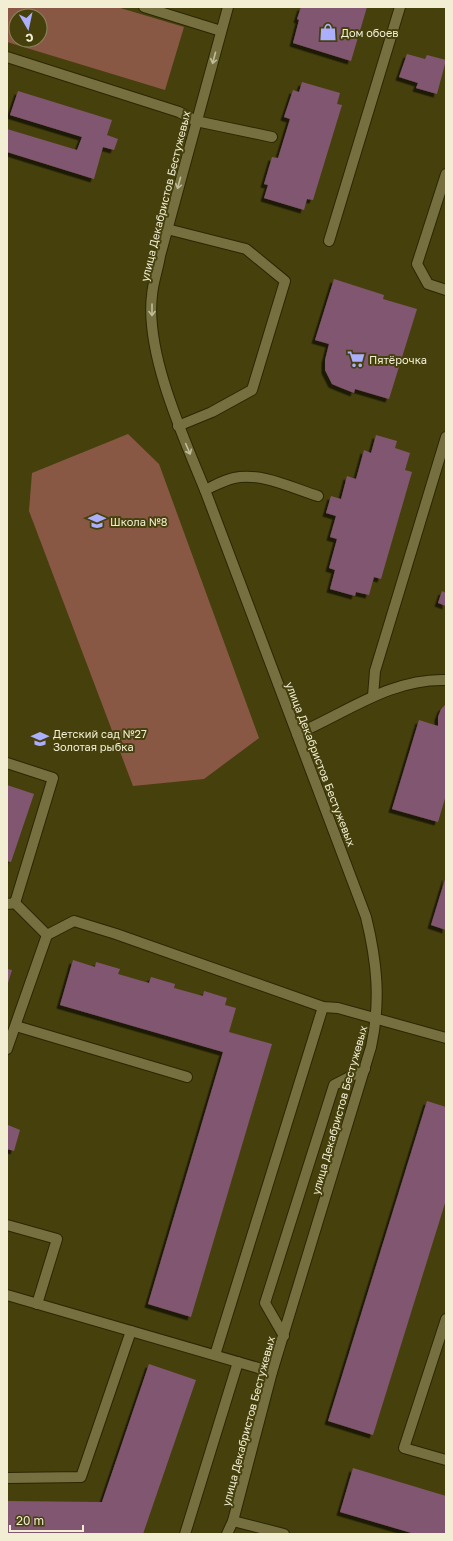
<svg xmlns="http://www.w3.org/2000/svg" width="453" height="1541" viewBox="0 0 453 1541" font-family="'Golos Text',sans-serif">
<defs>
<filter id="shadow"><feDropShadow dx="-3.5" dy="3.5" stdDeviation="0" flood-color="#0009"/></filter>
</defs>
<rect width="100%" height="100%" fill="#46400d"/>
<!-- green -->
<g fill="#895845" fill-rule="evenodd">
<path d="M7 7H117L184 27 165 90 7 42ZM16 16H40V40H16Z"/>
<polygon points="128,434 159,464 259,738 204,779 133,786 29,511 32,473"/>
</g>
<!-- building -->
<g fill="#815671" filter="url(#shadow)">
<polygon points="301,7 367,7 351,61 293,43 299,20 297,19"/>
<polygon points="407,54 425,59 427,55 446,60 437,94 416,88 418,83 399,77"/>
<polygon points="302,82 340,93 337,104 342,105 313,200 307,199 304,210 264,198 268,185 264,184 272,157 278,158 290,119 284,117 293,90 299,92"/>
<polygon points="18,91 112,120 107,135 118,139 114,150 103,147 94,179 7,152 7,129 77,150 82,137 10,115"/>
<polygon points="334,279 384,295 383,299 417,309 389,399 355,389 354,393 339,387 332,384 325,370 325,360 329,344 315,340"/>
<polygon points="376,435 397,441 395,448 410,453 405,470 412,472 381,579 374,577 369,595 356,592 355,596 330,589 335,570 329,568 337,539 330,537 336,516 326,513 331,496 341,499 347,476 356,479 364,450 371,453"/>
<polygon points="442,591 446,593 446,606 438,603"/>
<polygon points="446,704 446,795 438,822 392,809 419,720 438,726 438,717 441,709"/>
<polygon points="7,785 34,794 11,862 7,861"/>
<polygon points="446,876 446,930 431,925"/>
<polygon points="73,960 95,967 96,962 120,969 118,974 149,983 151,977 175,984 174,988 203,996 204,991 227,998 225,1005 236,1008 229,1032 272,1044 191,1317 148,1304 223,1052 60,1005"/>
<polygon points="7,969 12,970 7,986"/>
<polygon points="427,1101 446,1107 446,1200 373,1435 328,1421"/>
<polygon points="8,1125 20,1130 14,1151 7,1149"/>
<polygon points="149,1364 196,1380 143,1534 7,1534 7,1501 102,1502"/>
<polygon points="353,1468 446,1496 446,1534 415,1534 340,1512"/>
</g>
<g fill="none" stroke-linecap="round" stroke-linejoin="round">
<!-- lane casing -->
<g stroke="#2b2601" stroke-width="12">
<g id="lane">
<polyline points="144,7 221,31"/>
<polyline points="7,57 179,112 196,121 272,137"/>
<polyline points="446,174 417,264 428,284 446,290"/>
<polyline points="167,229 246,249 285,281 252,390 212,412 178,426"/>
<polyline points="329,241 400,7"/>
<path d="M205 490C214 486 224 480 234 478 261 472 292 488 318 496"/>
<polyline points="373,696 375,671 446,437"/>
<path d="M297 734C346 713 391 678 446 680"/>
<polyline points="7,763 53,778 15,903"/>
<polyline points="7,904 15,903 47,935"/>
<polyline points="16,1026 187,1077"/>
<polyline points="7,1049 47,935 74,921 116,934 323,1007 338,1008 446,1038"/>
<polyline points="7,1225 57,1239 37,1304"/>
<polyline points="7,1295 272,1372"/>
<polyline points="446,1319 404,1448 446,1460"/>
<polyline points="284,1336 265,1303 334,1085 365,1069"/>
<polyline points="215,1355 323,1007"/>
<polyline points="7,1478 81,1477 131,1331"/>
<polyline points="233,1521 284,1534"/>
<polyline points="185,1534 238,1362"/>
</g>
</g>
<!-- street casing -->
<g stroke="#2b2601" stroke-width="12">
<path id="street" d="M227 1534 233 1521 272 1372 371 1047C381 1001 377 962 366 917L205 490C183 436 145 353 152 295 153 282 158 269 160 256L228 7"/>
</g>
<!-- lane -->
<use href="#lane" stroke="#767040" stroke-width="10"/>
<!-- street -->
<use href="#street" stroke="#767040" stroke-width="10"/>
</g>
<!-- one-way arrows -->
<defs><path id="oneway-shaft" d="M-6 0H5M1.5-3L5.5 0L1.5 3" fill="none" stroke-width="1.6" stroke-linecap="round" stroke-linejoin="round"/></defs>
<g stroke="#c0bc99">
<use href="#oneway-shaft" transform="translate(214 58) rotate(105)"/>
<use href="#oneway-shaft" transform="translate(179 183) rotate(105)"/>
<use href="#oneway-shaft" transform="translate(152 310) rotate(90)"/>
<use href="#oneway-shaft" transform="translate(188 449) rotate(67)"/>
</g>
<!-- icons -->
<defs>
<g id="shop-bare" transform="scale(1.38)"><path d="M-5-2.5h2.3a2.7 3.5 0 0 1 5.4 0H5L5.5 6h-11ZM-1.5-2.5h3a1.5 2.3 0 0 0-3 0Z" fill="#acaffb" stroke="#46400d" stroke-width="2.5" paint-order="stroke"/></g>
<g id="supermarket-bare" transform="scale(1.38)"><path d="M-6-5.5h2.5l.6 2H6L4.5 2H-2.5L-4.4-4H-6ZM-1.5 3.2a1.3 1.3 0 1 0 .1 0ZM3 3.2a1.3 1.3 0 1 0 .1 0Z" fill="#acaffb" stroke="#46400d" stroke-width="2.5" paint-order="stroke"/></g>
<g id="school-bare" transform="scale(1.38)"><path d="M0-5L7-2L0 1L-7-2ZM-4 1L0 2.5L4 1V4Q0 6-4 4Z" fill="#acaffb" stroke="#46400d" stroke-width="2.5" paint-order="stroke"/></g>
</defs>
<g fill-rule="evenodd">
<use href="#shop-bare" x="328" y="32"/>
<use href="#supermarket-bare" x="356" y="359"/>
<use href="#school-bare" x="97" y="521"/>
<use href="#school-bare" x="40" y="739"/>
</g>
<g text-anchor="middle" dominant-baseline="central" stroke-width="4" stroke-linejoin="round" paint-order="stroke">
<!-- poi labels -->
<g font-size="11" fill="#f1eed4" stroke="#46400d" text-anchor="start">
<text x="341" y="32">Дом обоев</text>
<text x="369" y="359">Пятёрочка</text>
<text x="110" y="521">Школа №8</text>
<text x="53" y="733">Детский сад №27<tspan x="53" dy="13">Золотая рыбка</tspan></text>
</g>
<!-- street labels -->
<g font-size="11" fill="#f1eed4" stroke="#46400d">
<text transform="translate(165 196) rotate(-76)">улица Декабристов Бестужевых</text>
<text transform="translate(321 764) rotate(69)">улица Декабристов Бестужевых</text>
<text transform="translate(339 1110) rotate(-74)">улица Декабристов Бестужевых</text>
<text transform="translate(248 1421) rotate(-75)">улица Декабристов Бестужевых</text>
</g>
</g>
<!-- border -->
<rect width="453" height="1541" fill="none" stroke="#f1eed4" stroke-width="16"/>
<!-- north arrow -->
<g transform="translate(28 28) rotate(171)"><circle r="19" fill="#46400d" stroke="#8a865d"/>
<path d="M0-3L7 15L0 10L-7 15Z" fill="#acaffb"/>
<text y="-6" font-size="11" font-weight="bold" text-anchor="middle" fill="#f1eed4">С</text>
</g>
<!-- scale -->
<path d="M10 1525v6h73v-6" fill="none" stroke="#f1eed4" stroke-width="2"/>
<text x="16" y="1525" font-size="12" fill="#f1eed4" stroke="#46400d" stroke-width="3" paint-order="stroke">20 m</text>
</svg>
